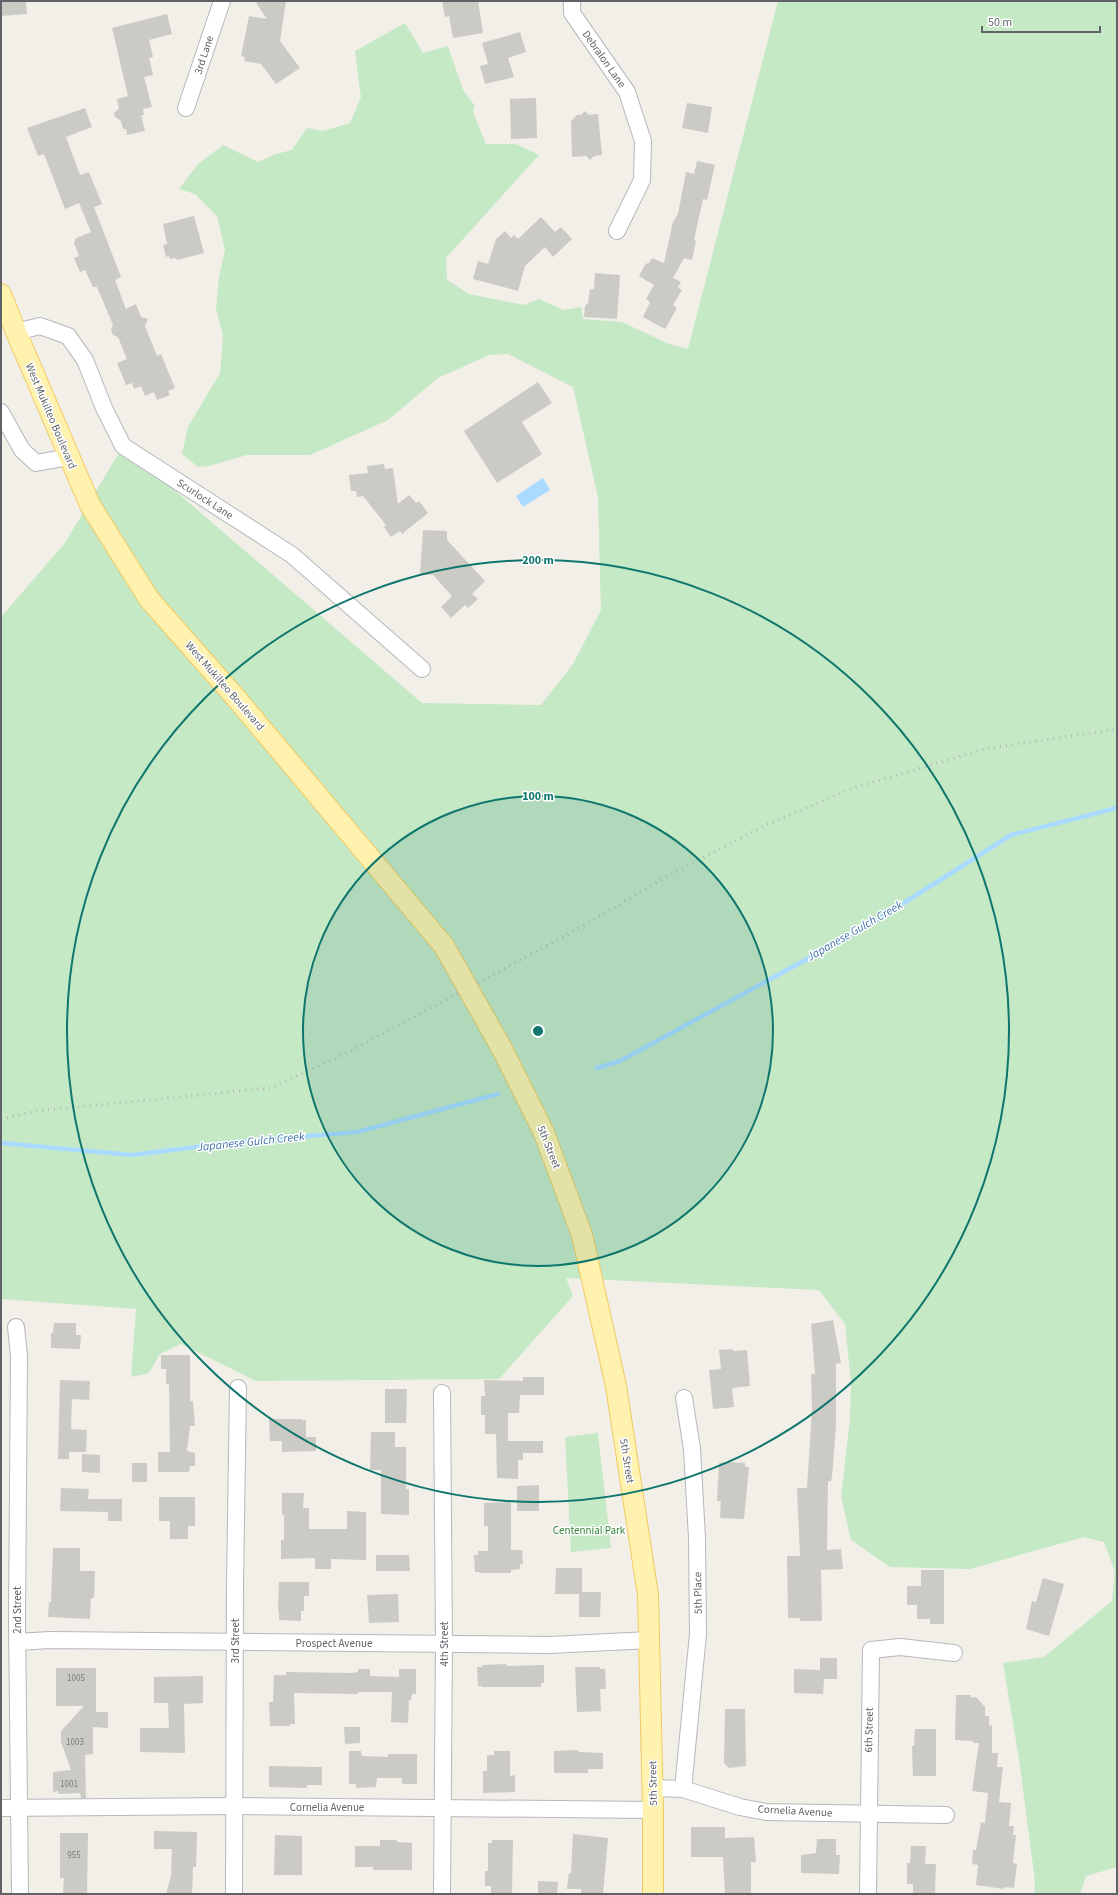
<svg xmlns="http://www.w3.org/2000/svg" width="1118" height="1895" viewBox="0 0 1118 1895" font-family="'Source Sans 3',sans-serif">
<rect width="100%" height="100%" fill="#f1efe8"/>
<!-- green -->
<g fill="#c5e8c5">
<polygon points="778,1 1117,1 1117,1867 1086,1876 1080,1894 1034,1894 1035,1881 1019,1759 1003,1663 1044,1657 1112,1601 1115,1572 1104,1542 1084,1537 970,1569 890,1567 851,1540 841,1496 850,1420 851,1381 845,1324 819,1290 566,1278 573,1296 499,1379 256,1381 181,1344 160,1354 149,1373 131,1377 136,1309 1,1299 1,617 65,543 123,446 422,703 541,705 573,664 601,610 598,497 573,387 508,354 489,355 438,378 388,420 310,455 247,455 209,466 198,467 182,454 188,427 220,373 223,336 216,308 219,277 225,250 217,216 195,194 179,189 198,164 223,145 258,162 276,154 292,150 307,128 323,131 350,123 361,97 355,51 405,23 423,53 448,46 463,90 475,106 473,112 486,144 516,144 539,155 446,258 447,280 469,294 524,305 539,299 564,310 581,307 583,319 622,322 669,344 688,349"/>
<polygon points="598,1433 611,1548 571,1552 565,1437"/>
</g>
<!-- water -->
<polygon fill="#aadaff" points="543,478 550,490 523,507 516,496"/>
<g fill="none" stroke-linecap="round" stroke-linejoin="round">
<!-- stream -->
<g stroke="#aadaff" stroke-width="4.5">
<polyline points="597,1068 620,1061 866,927 1011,835 1117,808"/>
<polyline points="1,1143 132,1155 236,1142 357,1132 498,1094"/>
</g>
</g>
<!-- building -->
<g fill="#cccac5">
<polygon points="1,1 26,1 27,14 1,16"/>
<polygon points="255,1 286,1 280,41 300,68 276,84 261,64 244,61 245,57 241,56 249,16 267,19"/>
<polygon points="442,1 478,1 483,33 453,38 449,16 445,17"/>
<polygon points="167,14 172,34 149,40 153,57 149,58 153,75 144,77 152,107 143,109 144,115 141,115 145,131 127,135 126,129 123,129 121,121 115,117 114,113 119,108 117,99 128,96 112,28"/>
<polygon points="520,32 526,52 508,58 514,77 485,84 480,66 488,64 482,43"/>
<polygon points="536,98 537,138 511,139 510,99"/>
<polygon points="687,103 712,107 708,133 682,128"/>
<polygon points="85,108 92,127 66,137 80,175 89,172 102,204 94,207 121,277 115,280 126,309 136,304 141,317 148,319 145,326 157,356 161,354 175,388 168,391 170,395 157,400 154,392 145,396 141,386 134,389 132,383 126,385 117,363 127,359 118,337 113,335 111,330 113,325 97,287 93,287 85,270 80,272 74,258 79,256 74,243 76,238 91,232 79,203 65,209 44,154 38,156 27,128"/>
<polygon points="585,111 589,115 598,114 602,155 594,156 590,160 586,156 572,157 571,121 577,115 581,115"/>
<polygon points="697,161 715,165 707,200 703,199 694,240 696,241 692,260 684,258 673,278 681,282 678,287 682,290 673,305 677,308 665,329 643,317 650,302 646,299 654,285 639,276 646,263 648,264 652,258 664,263 673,222 678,214 686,172 694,174"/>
<polygon points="194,216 204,253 177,260 176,258 170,259 169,256 166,257 163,245 167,244 163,224"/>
<polygon points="541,217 555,232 561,227 572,239 553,257 545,247 525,266 518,291 473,279 478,261 488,264 496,239 505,231 511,238 514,235 518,239"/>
<polygon points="595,273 620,275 617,319 584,317 585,306 588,303 590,289 594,289"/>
<polygon points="538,382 552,403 522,422 542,454 497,483 464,431"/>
<polygon points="384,464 385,469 393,468 398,504 409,495 416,503 419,501 428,513 402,534 400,531 391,537 384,527 386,525 363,496 357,497 356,491 351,491 349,475 368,473 367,466"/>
<polygon points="423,530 447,531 447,540 485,581 472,594 478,599 468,608 465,605 451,618 441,607 452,596 433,575 420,575"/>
<polygon points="833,1320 841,1363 836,1364 836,1425 832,1477 831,1481 828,1481 827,1550 841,1549 843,1569 821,1570 822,1621 800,1621 800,1618 788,1618 787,1556 800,1556 797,1488 807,1488 812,1409 811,1374 815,1374 811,1324"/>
<polygon points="54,1323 76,1323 76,1335 81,1335 80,1349 51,1348 51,1333 53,1333"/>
<polygon points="733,1349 733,1351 747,1350 750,1386 732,1388 734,1407 713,1409 709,1370 721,1369 719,1350"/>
<polygon points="161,1355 190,1355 190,1401 193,1401 195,1426 190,1426 187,1451 195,1453 195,1466 190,1466 189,1472 158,1472 158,1452 170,1452 169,1384 166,1384 166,1369 161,1369"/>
<polygon points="523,1377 544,1377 544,1395 520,1395 519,1413 508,1413 508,1441 543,1441 543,1453 523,1453 523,1460 518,1460 518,1479 497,1478 496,1434 485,1434 485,1415 481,1415 481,1396 485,1396 484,1380 523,1381"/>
<polygon points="60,1380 90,1381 89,1400 72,1399 71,1429 87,1430 86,1452 69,1452 69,1459 58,1459"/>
<polygon points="385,1389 407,1389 406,1423 385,1423"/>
<polygon points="269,1419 302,1419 302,1420 306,1420 306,1437 316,1437 316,1451 282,1452 282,1441 270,1441"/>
<polygon points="371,1432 395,1432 395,1447 406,1447 406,1489 409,1489 409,1515 381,1514 381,1470 370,1470"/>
<polygon points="82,1454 100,1455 100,1473 82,1472"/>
<polygon points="727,1462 745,1463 745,1467 749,1467 744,1519 720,1518 721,1501 717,1501 719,1463"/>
<rect x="132" y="1463" width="15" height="19"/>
<polygon points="539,1485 539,1511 517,1511 517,1486"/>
<polygon points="61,1488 89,1489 88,1499 122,1499 122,1521 108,1521 108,1512 60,1511"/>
<polygon points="282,1493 304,1493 303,1508 309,1508 309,1529 347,1529 347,1511 366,1512 366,1560 331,1559 331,1569 315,1569 315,1558 281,1559 281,1540 284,1540 284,1515 282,1515"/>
<polygon points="159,1497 195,1497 195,1526 188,1526 188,1539 170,1539 170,1521 159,1521"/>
<polygon points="511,1502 511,1550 522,1550 523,1564 520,1564 520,1569 511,1570 511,1573 479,1573 479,1572 475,1572 474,1555 478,1555 478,1551 488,1551 488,1526 484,1526 484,1503"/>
<polygon points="53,1548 80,1548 80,1571 95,1571 94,1598 91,1598 90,1619 48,1617 49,1602 51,1602"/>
<polygon points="376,1555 409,1555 410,1571 376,1571"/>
<polygon points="556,1568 582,1568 582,1592 601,1592 600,1617 579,1617 579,1594 555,1594"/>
<polygon points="921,1570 944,1570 944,1624 930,1624 930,1619 917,1619 917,1605 907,1605 907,1586 921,1586"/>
<polygon points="1043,1578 1064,1584 1049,1636 1026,1629 1032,1601 1036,1602"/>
<polygon points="279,1582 309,1582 309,1596 304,1596 304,1611 301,1611 301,1621 279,1620 279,1611 278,1611"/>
<polygon points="398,1594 399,1622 369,1623 367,1595"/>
<polygon points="820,1658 837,1658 837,1679 824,1679 823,1694 794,1693 794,1669 820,1670"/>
<polygon points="506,1664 507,1666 544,1665 544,1683 541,1683 541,1687 482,1687 482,1686 478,1686 477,1667 482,1667 482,1665"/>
<polygon points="575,1667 600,1667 600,1669 605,1669 606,1689 600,1689 601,1711 577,1712"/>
<polygon points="56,1668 96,1668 96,1712 108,1712 108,1728 93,1727 93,1754 85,1755 86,1798 81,1798 80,1793 58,1794 58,1791 53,1792 53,1772 71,1770 61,1742 61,1731 84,1706 56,1706"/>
<polygon points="358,1669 370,1669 370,1676 399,1677 399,1669 416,1669 416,1694 412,1694 411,1700 409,1700 408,1723 391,1722 392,1692 358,1692 358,1694 294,1693 295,1724 290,1724 290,1726 270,1726 269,1702 273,1702 274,1675 286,1675 286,1672 351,1673 358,1672"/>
<polygon points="203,1676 203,1703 184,1704 185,1753 140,1752 140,1728 169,1728 168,1703 154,1703 154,1677"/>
<polygon points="956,1695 971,1695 971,1698 976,1697 985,1707 985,1716 989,1716 989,1726 992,1725 992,1753 998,1753 997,1767 1003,1767 999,1802 1011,1803 1009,1826 1014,1826 1013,1835 1016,1835 1013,1863 1017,1864 1014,1888 1004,1887 1004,1889 976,1885 978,1865 972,1864 973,1850 976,1850 981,1822 985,1823 988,1793 972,1791 979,1743 973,1743 973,1741 955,1740"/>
<polygon points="725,1709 745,1709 746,1766 729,1768 724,1763"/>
<polygon points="344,1727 360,1727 360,1743 345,1744"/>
<polygon points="915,1729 936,1729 936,1776 913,1776 912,1746 914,1746"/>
<polygon points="579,1750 578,1752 603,1753 603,1769 588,1769 588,1773 554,1773 554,1751"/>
<polygon points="349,1751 361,1751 362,1756 388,1757 388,1754 417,1754 417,1784 402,1784 402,1778 377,1778 376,1787 356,1788 356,1784 349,1784"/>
<polygon points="494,1751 510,1751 510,1776 515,1775 515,1792 483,1793 483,1771 487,1771 487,1755 494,1755"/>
<polygon points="269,1766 322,1767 322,1785 307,1785 307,1788 269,1787"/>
<polygon points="691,1827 725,1827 725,1838 754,1837 756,1862 751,1862 751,1894 725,1894 723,1857 691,1857"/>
<polygon points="154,1831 197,1832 196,1867 193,1867 192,1894 166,1894 171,1876 172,1849 154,1849"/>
<polygon points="60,1833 88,1833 87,1894 63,1894 64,1878 60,1878"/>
<polygon points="573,1834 608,1838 603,1894 581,1894 581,1889 567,1889 569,1873 571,1873"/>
<polygon points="275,1835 302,1836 302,1875 274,1875"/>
<polygon points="817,1839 836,1839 836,1855 840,1855 839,1874 801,1873 801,1855 816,1853"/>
<polygon points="380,1840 397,1840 397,1842 412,1843 412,1870 373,1870 373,1867 355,1867 355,1846 380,1846"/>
<polygon points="492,1840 513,1840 512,1894 491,1894 491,1886 485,1886 485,1871 488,1871 488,1843 492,1843"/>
<polygon points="911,1846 926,1846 925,1864 936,1864 935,1894 913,1894 913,1884 907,1884 907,1863 910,1863"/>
<polygon points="538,1881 558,1882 557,1894 538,1894"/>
</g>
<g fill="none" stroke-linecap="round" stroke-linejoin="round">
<!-- minor casing -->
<g stroke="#b5b8bc" stroke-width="18">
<g id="minor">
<polyline points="572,1 572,13 627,92 643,141 642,180 617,231"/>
<polyline points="186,108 222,1"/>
<polyline points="16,332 40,326 68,336 85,360 104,408 123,446 292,555 422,669"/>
<polyline points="1,412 22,450 36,463 69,457"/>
<polyline points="16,1327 19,1356 17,1619 20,1894"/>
<polyline points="17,1642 50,1640 550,1645 650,1640"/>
<polyline points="653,1788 683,1789 740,1807 766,1812 946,1815"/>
<polyline points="683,1789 698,1634 697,1538 692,1449 684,1398"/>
<polyline points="1,1808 234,1806 653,1810"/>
<polyline points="234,1894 235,1586 238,1388"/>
<polyline points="442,1894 444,1643 442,1393"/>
<polyline points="868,1894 871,1650 900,1647 954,1653"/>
</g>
</g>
<!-- major casing -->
<g stroke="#f2c960" stroke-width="22">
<g id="major">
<polyline points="1,294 16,332 90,505 149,599 236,698 444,946"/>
<polyline points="501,1047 544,1133 582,1235 616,1386 648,1595 653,1810 653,1894"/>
</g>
</g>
<!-- minor -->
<use href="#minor" stroke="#fff" stroke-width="16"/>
<!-- major -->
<use href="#major" stroke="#fff2af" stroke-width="20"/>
<!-- rail -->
<polyline stroke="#b6b7b8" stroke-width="3" stroke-dasharray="1 5" stroke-linecap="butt" points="1,1119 36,1111 270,1088 347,1053 583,926 666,877 766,825 851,789 984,749 1117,729"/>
<!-- major-bridge casing -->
<g stroke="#f2c960" stroke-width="22" stroke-linecap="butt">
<polyline id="major-bridge" points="444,946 501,1047"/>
</g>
<!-- major-bridge -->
<use href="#major-bridge" stroke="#fff2af" stroke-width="20"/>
</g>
<!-- distance rings -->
<circle cx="538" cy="1031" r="235" fill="#0f766e" fill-opacity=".12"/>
<g fill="none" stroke="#0f766e" stroke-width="2">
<circle cx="538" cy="1031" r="235"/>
<circle cx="538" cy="1031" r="471"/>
</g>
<g text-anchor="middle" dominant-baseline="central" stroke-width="3" stroke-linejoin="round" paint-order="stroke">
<!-- number labels -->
<g font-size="9" fill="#7a7d7f">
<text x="76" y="1678">1005</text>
<text x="75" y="1742">1003</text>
<text x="69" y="1784">1001</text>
<text x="74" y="1855">955</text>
</g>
<!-- street labels -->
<g font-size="11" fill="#5f6368" stroke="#fff">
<text transform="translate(204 55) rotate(-72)">3rd Lane</text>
<text transform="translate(604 59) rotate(55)">Debralon Lane</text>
<text transform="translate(51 416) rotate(67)">West Mukilteo Boulevard</text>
<text transform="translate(205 499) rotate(33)">Scurlock Lane</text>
<text transform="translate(225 686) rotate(49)">West Mukilteo Boulevard</text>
<text transform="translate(549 1147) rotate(68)">5th Street</text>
<text transform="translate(627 1461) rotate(81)">5th Street</text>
<text transform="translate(698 1593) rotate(-91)">5th Place</text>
<text transform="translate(17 1610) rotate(-90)">2nd Street</text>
<text transform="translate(235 1641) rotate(-90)">3rd Street</text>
<text x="334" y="1643">Prospect Avenue</text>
<text transform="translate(444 1644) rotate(-90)">4th Street</text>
<text transform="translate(869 1730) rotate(-89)">6th Street</text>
<text transform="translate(653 1783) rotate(-91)">5th Street</text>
<text x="327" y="1807">Cornelia Avenue</text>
<text transform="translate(795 1811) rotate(3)">Cornelia Avenue</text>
</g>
<!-- park labels -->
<g font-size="11" fill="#348238" stroke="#fff">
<text x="589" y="1530">Centennial Park</text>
</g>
<!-- water labels -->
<g font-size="12" font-style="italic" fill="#4174aa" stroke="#fff">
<text transform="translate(855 931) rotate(-30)">Japanese Gulch Creek</text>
<text transform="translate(251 1142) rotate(-6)">Japanese Gulch Creek</text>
</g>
</g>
<circle cx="538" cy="1031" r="6" fill="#0f766e" stroke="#fff" stroke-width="2"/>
<g font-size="12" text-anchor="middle" font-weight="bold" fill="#0f766e" stroke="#fff" stroke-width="3" stroke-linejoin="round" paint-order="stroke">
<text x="538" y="564">200 m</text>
<text x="538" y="800">100 m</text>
</g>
<!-- border -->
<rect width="1118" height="1895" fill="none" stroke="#5f6368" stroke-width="4"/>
<!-- scale -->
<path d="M982 26v6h118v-6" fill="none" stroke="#5f6368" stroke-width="2"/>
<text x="988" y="26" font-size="12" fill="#5f6368" stroke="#ffffff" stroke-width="3" paint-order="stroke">50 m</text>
</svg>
